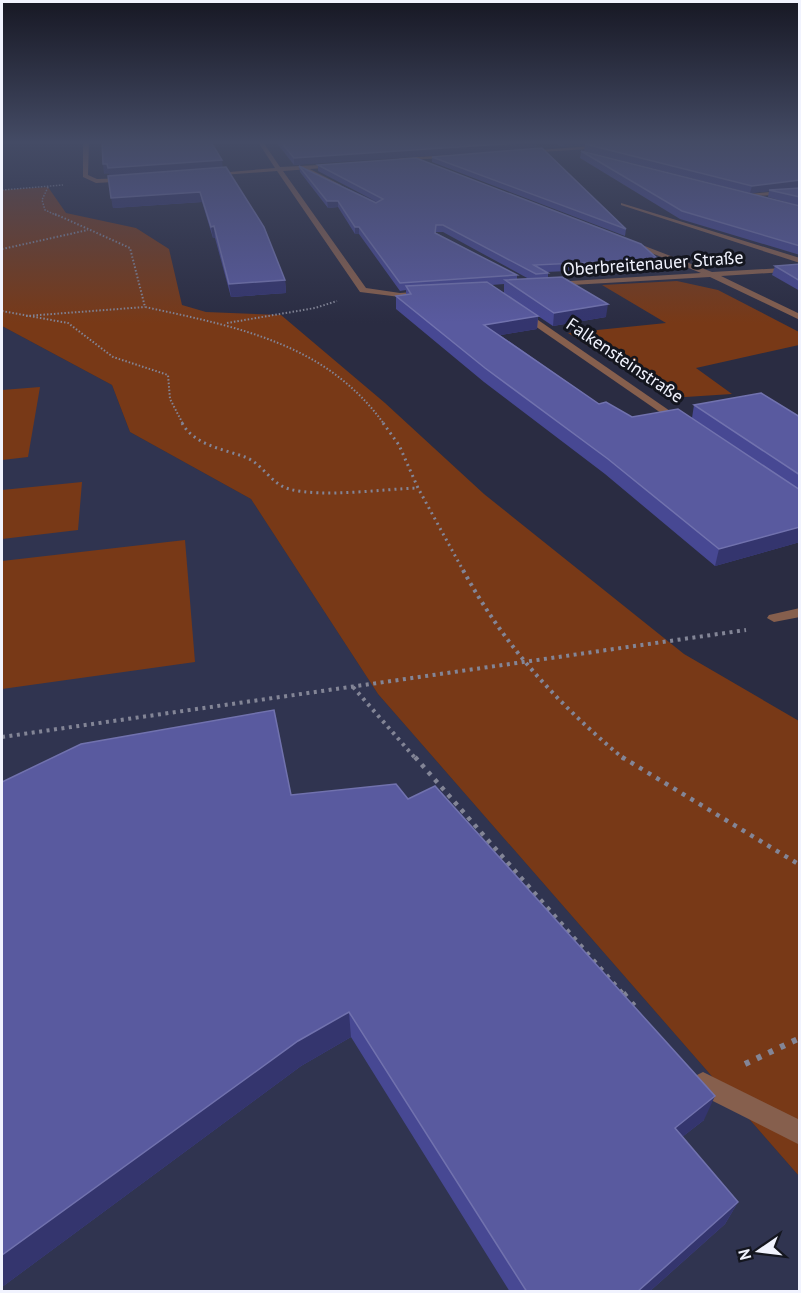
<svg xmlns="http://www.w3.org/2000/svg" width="801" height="1293" viewBox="0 0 801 1293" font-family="'PT Sans',sans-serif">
<rect width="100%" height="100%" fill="#2a2c42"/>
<!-- built -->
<polygon fill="#303450" points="2,326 112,385 130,432 251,499 378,694 799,1176 799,1291 2,1291"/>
<!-- green -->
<g fill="#783917">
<polygon points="48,187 66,213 136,228 169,249 182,305 206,312 281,315 385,403 484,494 684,654 799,721 799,1176 378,694 251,499 130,432 112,385 2,326 2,190"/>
<polygon points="677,281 718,290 799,332 799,345 696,368 732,394 670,398 568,333 666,323 602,285"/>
<polygon points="40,387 28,457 2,460 2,390"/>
<polygon points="82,482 78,530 2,539 2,490"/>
<polygon points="185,540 195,662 2,689 2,561"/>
</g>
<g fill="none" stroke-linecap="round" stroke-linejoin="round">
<!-- path-far5 -->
<g stroke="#838596" stroke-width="1.5" stroke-dasharray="1.5 1.5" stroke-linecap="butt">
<polyline points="48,187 42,200 45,210 58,216"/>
<polyline points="2,190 63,185"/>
</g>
<!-- path-far4 -->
<g stroke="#838596" stroke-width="2" stroke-dasharray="1.5 2" stroke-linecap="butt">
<path d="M55 214 130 248 145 307C237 327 326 343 384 424"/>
<polyline points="2,249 88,230"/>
<polyline points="2,311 68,323 113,357 168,375 170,399 183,424"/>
<polyline points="26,316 145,307"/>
<polyline points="227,323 315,308 337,301"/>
</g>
<!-- path-far3 -->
<g stroke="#838596" stroke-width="3" stroke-dasharray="2 4" stroke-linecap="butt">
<path d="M182 423C194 445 223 449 245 457 263 464 271 484 289 489 322 498 383 489 418 488"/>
<polyline points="383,423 399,445 418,488 464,572"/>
</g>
<!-- path-far2 -->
<g stroke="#838596" stroke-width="4" stroke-dasharray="3 4.5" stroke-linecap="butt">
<path d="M463 570C505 647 557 703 624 759"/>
<polyline points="353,687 416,759"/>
<polyline points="2,737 746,630"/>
</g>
<!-- path-far1 -->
<g stroke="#838596" stroke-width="4.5" stroke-dasharray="4 6" stroke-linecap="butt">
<polyline points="415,757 624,995"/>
<polyline points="622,757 800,865"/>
</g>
<!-- path -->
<g stroke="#838596" stroke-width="6" stroke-dasharray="5 8" stroke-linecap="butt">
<polyline points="623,993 634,1006"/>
<polyline points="745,1064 800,1038"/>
</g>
<!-- service -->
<g fill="#865f4d" fill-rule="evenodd">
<polygon points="300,166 304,166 341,185 336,186 300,168"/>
<polygon points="621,203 800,258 800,263 621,205"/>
<polygon points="703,1072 800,1120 800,1145 695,1092 691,1084 695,1076"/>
</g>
<!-- minor -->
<g fill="#865f4d" fill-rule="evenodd">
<polygon points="83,142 89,142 88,175 97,179 128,178 130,181 96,183 83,177"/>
<polygon points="258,142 263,142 280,167 339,164 337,167 283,171 366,288 400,293 425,291 428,291 428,295 400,297 360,292 277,171 209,176 206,174 275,168"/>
<polygon points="604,145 606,148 523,153 526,151"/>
<polygon points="451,155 453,158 397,160 400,158"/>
<polygon points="800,189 800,193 743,197 740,195"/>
<polygon points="624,238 712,272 800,267 800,271 721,276 800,314 800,320 710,277 554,286 550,284 554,282 701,273 624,242"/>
<polygon points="519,311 525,311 686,422 677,424 519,315"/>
<polygon points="800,608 800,617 774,622 767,618 769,615"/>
</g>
</g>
<!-- wall -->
<g fill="#474893" fill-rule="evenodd">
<polygon points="276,142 537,142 294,165"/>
<polygon points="554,142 606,142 800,188 800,206 768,197 769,191 750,193 584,151 585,145 562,147"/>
<polygon points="581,151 800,206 800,255 680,219 580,158"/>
<polygon points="432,157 626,229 625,236 432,162"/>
<polygon points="222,160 222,167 285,280 286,293 231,297 215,238 213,238 202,202 113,208 109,173 104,174"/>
<path d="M318 165 658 259 656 267 546 272 548 273V278L606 317 553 326 538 316 537 329 500 335 599 404 632 417 692 418 694 405 800 417V542L715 566 605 474 484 382 396 309V296L406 295V290L400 291 359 234H355L338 207 328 208 300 172 299 166 377 202 318 171ZM436 232H443L529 279 517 280V275L436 233ZM504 284V293L491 285Z"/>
<polygon points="800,264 800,291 772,275 775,266"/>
<polygon points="2,782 291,795 704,1120 682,1137 738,1202 725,1224 649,1292 510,1292 351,1037 301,1066 2,1287"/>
</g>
<!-- shaded-wall -->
<g fill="#34356e">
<polygon points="537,142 536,149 294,165 294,158"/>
<polygon points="563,142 606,142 585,144 585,145 562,147"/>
<polygon points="222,160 223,169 109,177 109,173 104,174 103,164"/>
<polygon points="800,180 800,188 769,190 769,191 750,193 752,186"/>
<polygon points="200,192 202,202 113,208 111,198"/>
<polygon points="327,201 338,201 338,207 328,208"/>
<polygon points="214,226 215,238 213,238 211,227"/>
<rect x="355" y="227" width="4" height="7"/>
<polygon points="285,280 286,293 231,297 229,284"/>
<polygon points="608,304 606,317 553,326 554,313"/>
<polygon points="538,316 537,329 483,338 484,325"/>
<polygon points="800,527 800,542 715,566 719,549"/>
<polygon points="349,1012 351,1037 301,1066 2,1287 2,1255 298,1041"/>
<polygon points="715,1096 704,1120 664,1151 675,1128"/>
<polygon points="738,1202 725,1224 649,1292 637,1292"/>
</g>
<!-- building -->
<g fill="#595a9f" stroke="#7172ae" stroke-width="1.5">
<polygon points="102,142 211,142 222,160 108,168 107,164 103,164"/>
<polygon points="281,142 534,142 294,158"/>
<polygon points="611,142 800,142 800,180 752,186 585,144"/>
<polygon points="542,148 626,229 432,157"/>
<polygon points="581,151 800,206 800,208 798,209 800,209 800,246 682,211"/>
<polygon points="416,158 641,244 658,259 534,265 548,273 536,274 443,225 436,225 435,233 517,275 400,283 359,227 355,227 338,201 327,201 299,166 376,203 383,199 318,165"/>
<polygon points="226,167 264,227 285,280 229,284 214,226 211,227 200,192 111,198 108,176"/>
<polygon points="800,188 800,197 769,190"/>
<polygon points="800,264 800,281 775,266"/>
<polygon points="562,277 608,304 554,313 505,280"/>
<polygon points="487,282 538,316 484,325 599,404 606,402 632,417 678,409 800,490 800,527 719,549 608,459 485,368 396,296 411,294 406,286"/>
<polygon points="761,393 800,417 800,475 694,405"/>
<polygon points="274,710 291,795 396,784 408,799 435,786 715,1096 675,1128 738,1202 637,1292 527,1292 349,1012 298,1041 2,1255 2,782 81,744"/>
</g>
<!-- sky -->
<linearGradient id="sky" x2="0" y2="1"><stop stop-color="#171824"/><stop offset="0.44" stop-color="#444b65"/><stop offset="1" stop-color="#444b65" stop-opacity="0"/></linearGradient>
<rect width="801" height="323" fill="url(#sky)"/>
<g text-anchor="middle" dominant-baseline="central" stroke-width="6" stroke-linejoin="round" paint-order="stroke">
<!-- far-street labels -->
<g font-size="18" fill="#f1f3fe" stroke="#14161f">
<text transform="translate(653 263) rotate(-4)">Oberbreitenauer Straße</text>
<text transform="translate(625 360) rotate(34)">Falkensteinstraße</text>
</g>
</g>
<!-- border -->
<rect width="801" height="1293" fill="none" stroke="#f1f3fe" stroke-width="6"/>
<!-- north arrow -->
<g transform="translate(759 1251) rotate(256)" stroke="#14161f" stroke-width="4.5" paint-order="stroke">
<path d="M0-4.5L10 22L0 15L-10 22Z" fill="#f1f3fe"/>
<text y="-9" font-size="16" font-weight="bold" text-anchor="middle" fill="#f1f3fe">N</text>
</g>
</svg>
